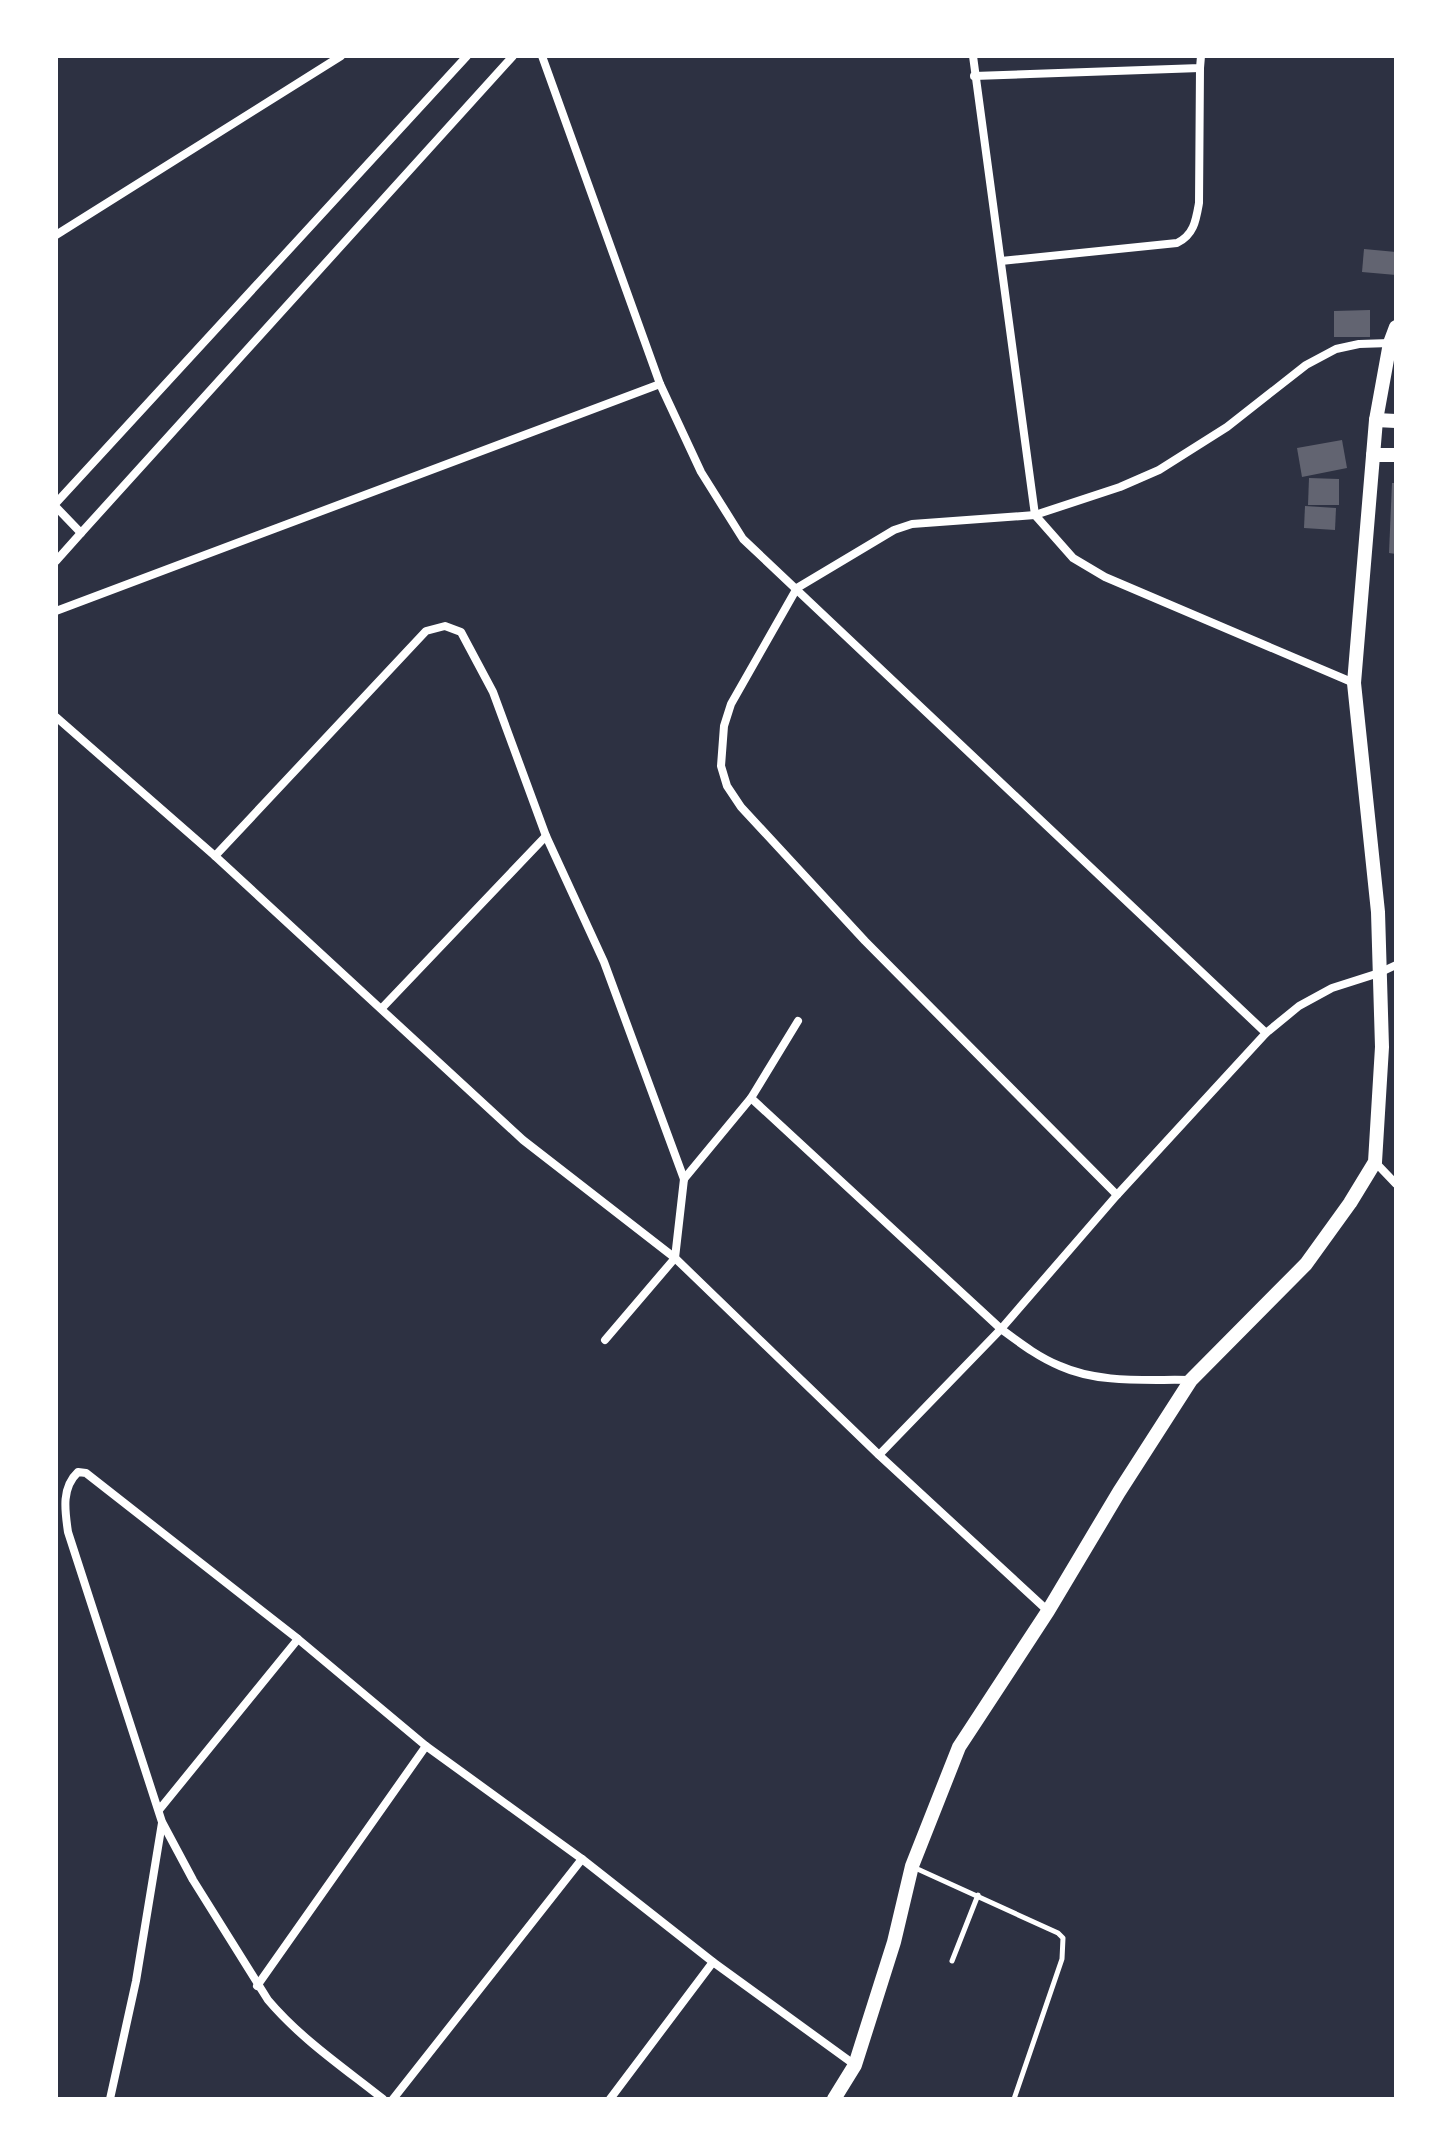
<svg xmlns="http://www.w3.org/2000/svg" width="1452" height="2155" viewBox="0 0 1452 2155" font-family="'Source Serif 4',serif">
<rect width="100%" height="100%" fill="#2d3142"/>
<!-- building -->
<g fill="#626471">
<polygon points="1364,249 1396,252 1396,275 1362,272"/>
<polygon points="1370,310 1370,337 1334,337 1334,311"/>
<polygon points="1342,440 1347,468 1302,477 1297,448"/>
<polygon points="1309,478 1339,479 1339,505 1308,505"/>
<polygon points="1392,483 1396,483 1396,554 1389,553"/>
<polygon points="1305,506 1336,508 1335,530 1304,528"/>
</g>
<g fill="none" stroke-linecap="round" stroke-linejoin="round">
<!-- service -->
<g stroke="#fff" stroke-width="5">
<polyline points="913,1867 1058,1933 1063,1938 1062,1959 1014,2099"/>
<polyline points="952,1961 978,1895"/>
</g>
<!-- minor -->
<g stroke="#fff" stroke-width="8">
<polyline points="542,56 660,384 701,472 743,539 1266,1033"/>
<polyline points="973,56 1035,515 1073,558 1105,577 1354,683"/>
<polyline points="974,76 1200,68 1201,56"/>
<polyline points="56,235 341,56"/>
<path d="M1001 261 1177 243C1194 235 1196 220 1199 203L1200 68"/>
<polyline points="56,503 467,56"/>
<polyline points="56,507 81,533 513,56"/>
<polyline points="56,561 81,533"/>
<polyline points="56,611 660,384"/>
<polyline points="56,717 215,856 523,1140 675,1258 879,1455 1048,1611"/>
<polyline points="215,856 426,631 445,626 461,632 493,692 546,836 604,962 684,1179"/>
<polyline points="382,1008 546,836"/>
<path d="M751 1098 1001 1329C1020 1343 1038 1357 1060 1366 1100 1384 1148 1379 1191 1380"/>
<polyline points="1375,1162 1396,1184"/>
<polyline points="1117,1195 865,941 741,807 727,786 721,766 724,726 731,704 797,588 894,530 912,524 1035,515 1120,487 1159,470 1227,427 1306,365 1336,349 1359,344 1390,343"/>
<polyline points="605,1340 675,1258 684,1179 751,1098 798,1021"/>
<polyline points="879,1455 1001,1329 1117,1195 1266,1033 1299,1006 1332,988 1379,973 1396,965"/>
<polyline points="159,1810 298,1639"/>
<polyline points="257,1986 426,1746"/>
<polyline points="110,2099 136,1981 162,1823"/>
<path d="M383 2099C344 2068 301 2039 268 2000L193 1880 162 1822 68 1532C65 1511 61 1488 78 1472L86 1473 298 1639 426 1746 582 1859 713 1962 855 2065"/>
<polyline points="393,2099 582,1859"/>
<polyline points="610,2099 713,1962"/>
</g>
<!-- tertiary -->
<g stroke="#fff" stroke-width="14">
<polyline points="1376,420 1396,421"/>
<polyline points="1373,455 1396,455"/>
<polyline points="834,2099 855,2065 894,1942 912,1866 959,1747 1048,1611 1119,1492 1191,1380 1306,1264 1350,1203 1375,1162 1382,1047 1378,912 1354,683 1376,420 1390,343 1396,327"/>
</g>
</g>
<!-- border -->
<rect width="1452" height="2155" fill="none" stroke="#ffffff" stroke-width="116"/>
</svg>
